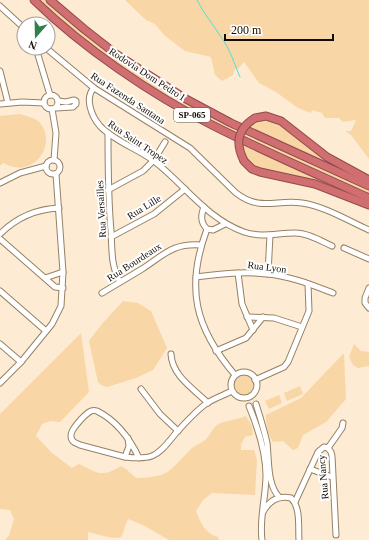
<svg xmlns="http://www.w3.org/2000/svg" width="369" height="540" viewBox="0 0 369 540" font-family="Georgia,serif">
<rect width="100%" height="100%" fill="#fdebd3"/>
<!-- green -->
<g fill="#f9d6a5">
<path d="M38 0H46L74 24 236 128 235 132C163 98 97 54 38 0Z"/>
<polygon points="125,0 369,0 369,159 351,135 345,131 351,131 356,120 343,122 339,118 325,118 322,113 312,110 311,113 298,108 276,92 259,83 244,62 239,68 235,69 233,75 222,81 215,75 211,57 185,51 164,35 155,24 146,20"/>
<path d="M20 114C26 116 36 118 40 123 53 138 44 163 24 167 17 169 10 166 3 163L0 166V116Z"/>
<polygon points="268,119 282,125 328,161 345,171 247,127 258,120"/>
<polygon points="244,131 369,189 369,195 242,136"/>
<path d="M241 144 336 188V189L262 170C248 163 246 159 241 144Z"/>
<polygon points="123,301 138,303 151,311 167,348 153,370 136,378 107,387 101,385 98,382 89,341 102,324"/>
<path d="M81 333 89 392 60 422 50 421 42 424 36 436 52 453 72 468 79 464C98 473 101 478 121 466L126 469 136 478C170 477 168 472 190 450 194 445 201 444 205 440 210 436 212 429 217 425 225 420 237 420 246 416L252 426 253 435 245 437 241 445V450H254L257 460 255 495 212 493 203 500 196 511C201 523 205 534 218 537L219 540H169L143 525 128 519C125 525 124 532 121 537 116 540 96 534 88 532V540H5L9 535 14 519 10 510 0 509V414Z"/>
<polygon points="354,344 361,351 369,352 369,366 358,368 353,365 349,357"/>
<path d="M344 353 346 399 326 422 303 435 298 448 293 450 283 441 273 442C267 433 266 424 266 415L301 398Z"/>
<circle cx="244" cy="385" r="10"/>
<polygon points="300,386 303,394 287,401 284,393"/>
<polygon points="279,395 282,403 269,409 265,401"/>
</g>
<g fill="none" stroke-linecap="round" stroke-linejoin="round">
<!-- stream -->
<path stroke="#53dcdd" stroke-width="1" d="M197 0C204 14 213 24 221 37 230 49 234 63 240 77"/>
<!-- minor casing -->
<g stroke="#958266" stroke-width="7">
<g id="minor">
<polyline points="0,6 24,28"/>
<path d="M46 48 94 88 190 148 236 193C261 212 276 199 302 203 324 206 349 221 369 230"/>
<polyline points="38,55 50,95"/>
<polyline points="0,71 8,103"/>
<path d="M94 88C84 98 92 117 100 126 114 141 138 149 154 161 184 184 207 219 244 232 262 238 277 233 295 233 308 233 321 241 332 246"/>
<circle cx="51" cy="102" r="7"/>
<polyline points="0,104 22,102 44,103"/>
<polyline points="56,108 73,107 76,104 76,101 74,100 66,102 58,101"/>
<polyline points="52,109 56,133 54,160"/>
<path d="M108 133C108 166 108 198 111 231 112 249 111 267 120 282"/>
<circle cx="53" cy="167" r="7"/>
<polyline points="0,183 20,173 46,166"/>
<polyline points="108,190 143,171 154,160 165,142"/>
<path d="M204 207C201 215 200 222 207 229L213 230 225 224"/>
<path d="M207 229C185 288 195 328 235 375"/>
<path d="M0 234C16 218 37 209 59 208"/>
<polyline points="111,237 154,214 185,189"/>
<polyline points="0,239 55,287 63,288"/>
<polyline points="344,248 369,259"/>
<polyline points="238,273 242,304 253,330"/>
<polyline points="268,274 270,235"/>
<path d="M196 277C220 274 243 271 267 274 290 276 312 285 333 293"/>
<polyline points="45,278 63,272"/>
<polyline points="369,288 365,298 365,303 369,308"/>
<polyline points="0,291 46,331"/>
<path d="M102 293C115 285 129 277 142 269 164 255 172 243 201 245"/>
<polyline points="247,317 274,318 302,327"/>
<polyline points="0,344 21,362"/>
<polyline points="216,351 246,338 263,317"/>
<path d="M171 354C172 376 194 389 208 403"/>
<circle cx="244" cy="385" r="13"/>
<polyline points="255,380 284,367 288,362 309,311 308,284"/>
<polyline points="0,383 21,362 52,324 61,306 63,272 56,174"/>
<polyline points="141,389 160,414 178,431"/>
<path d="M256 404C260 417 264 429 267 443 269 460 267 484 279 497"/>
<path d="M249 406C258 428 266 452 266 475 266 497 259 519 262 540"/>
<polyline points="125,457 129,446 128,438"/>
<path d="M139 458C130 439 117 421 97 411 94 410 94 410 91 411 85 414 70 430 71 436 71 442 76 443 80 445L125 457C134 458 144 459 152 456 162 452 169 441 176 433 185 423 197 410 207 403 215 398 224 395 232 391"/>
<polyline points="310,469 332,477"/>
<polyline points="295,502 318,452 324,447 328,448"/>
<path d="M263 512C269 501 278 495 291 498 301 508 298 526 299 540"/>
<polyline points="336,535 332,456 331,452 328,448 342,428 343,423"/>
</g>
</g>
<!-- highway casing -->
<g stroke="#8e4c4b" stroke-width="9">
<g id="highway">
<path d="M34 0C82 47 152 95 212 125 263 151 317 174 369 198"/>
<polyline points="50,0 84,29 116,54 186,99 231,123 369,186"/>
<polyline points="255,118 266,116 281,121 327,157 369,180"/>
<polyline points="244,161 252,169 260,172 315,184 369,205"/>
</g>
</g>
<!-- minor -->
<use href="#minor" stroke="#fff" stroke-width="5"/>
<!-- highway -->
<use href="#highway" stroke="#d06e72" stroke-width="7"/>
<!-- highway-bridge casing -->
<g stroke="#8e4c4b" stroke-width="9" stroke-linecap="butt">
<path id="highway-bridge" d="M244 161C235 143 237 129 255 118"/>
</g>
<!-- highway-bridge -->
<use href="#highway-bridge" stroke="#d06e72" stroke-width="7"/>
</g>
<g text-anchor="middle" dominant-baseline="central" stroke-width="4" stroke-linejoin="round" paint-order="stroke">
<!-- shield labels -->
<rect fill="#fff" stroke="#5a554f" stroke-width="1" x="174" y="108" width="36" height="14" rx="3"/>
<g font-size="9" font-weight="bold" fill="#130c03">
<text x="192" y="115">SP-065</text>
</g>
<!-- street labels -->
<g font-size="10" fill="#130c03" stroke="#fff">
<text transform="translate(147 74) rotate(33)">Rodovia Dom Pedro I</text>
<text transform="translate(128 98) rotate(33)">Rua Fazenda Santana</text>
<text transform="translate(138 142) rotate(34)">Rua Saint Tropez</text>
<text transform="translate(144 207) rotate(-32)">Rua Lille</text>
<text transform="translate(101 209) rotate(-93)">Rua Versailles</text>
<text transform="translate(134 262) rotate(-33)">Rua Bourdeaux</text>
<text transform="translate(267 267) rotate(7)">Rua Lyon</text>
<text transform="translate(323 477) rotate(-95)">Rua Nancy</text>
</g>
</g>
<!-- north arrow -->
<g transform="translate(36 36) rotate(200)"><circle r="19" fill="#ffffff" stroke="#a19e9a"/>
<path d="M0-3L7 15L0 10L-7 15Z" fill="#327e4d"/>
<text y="-6" font-size="11" font-weight="bold" text-anchor="middle" fill="#130c03">N</text>
</g>
<!-- scale -->
<path d="M225 34v6h108v-6" fill="none" stroke="#130c03" stroke-width="2"/>
<text x="231" y="34" font-size="12" fill="#130c03" stroke="#ffffff" stroke-width="3" paint-order="stroke">200 m</text>
</svg>
